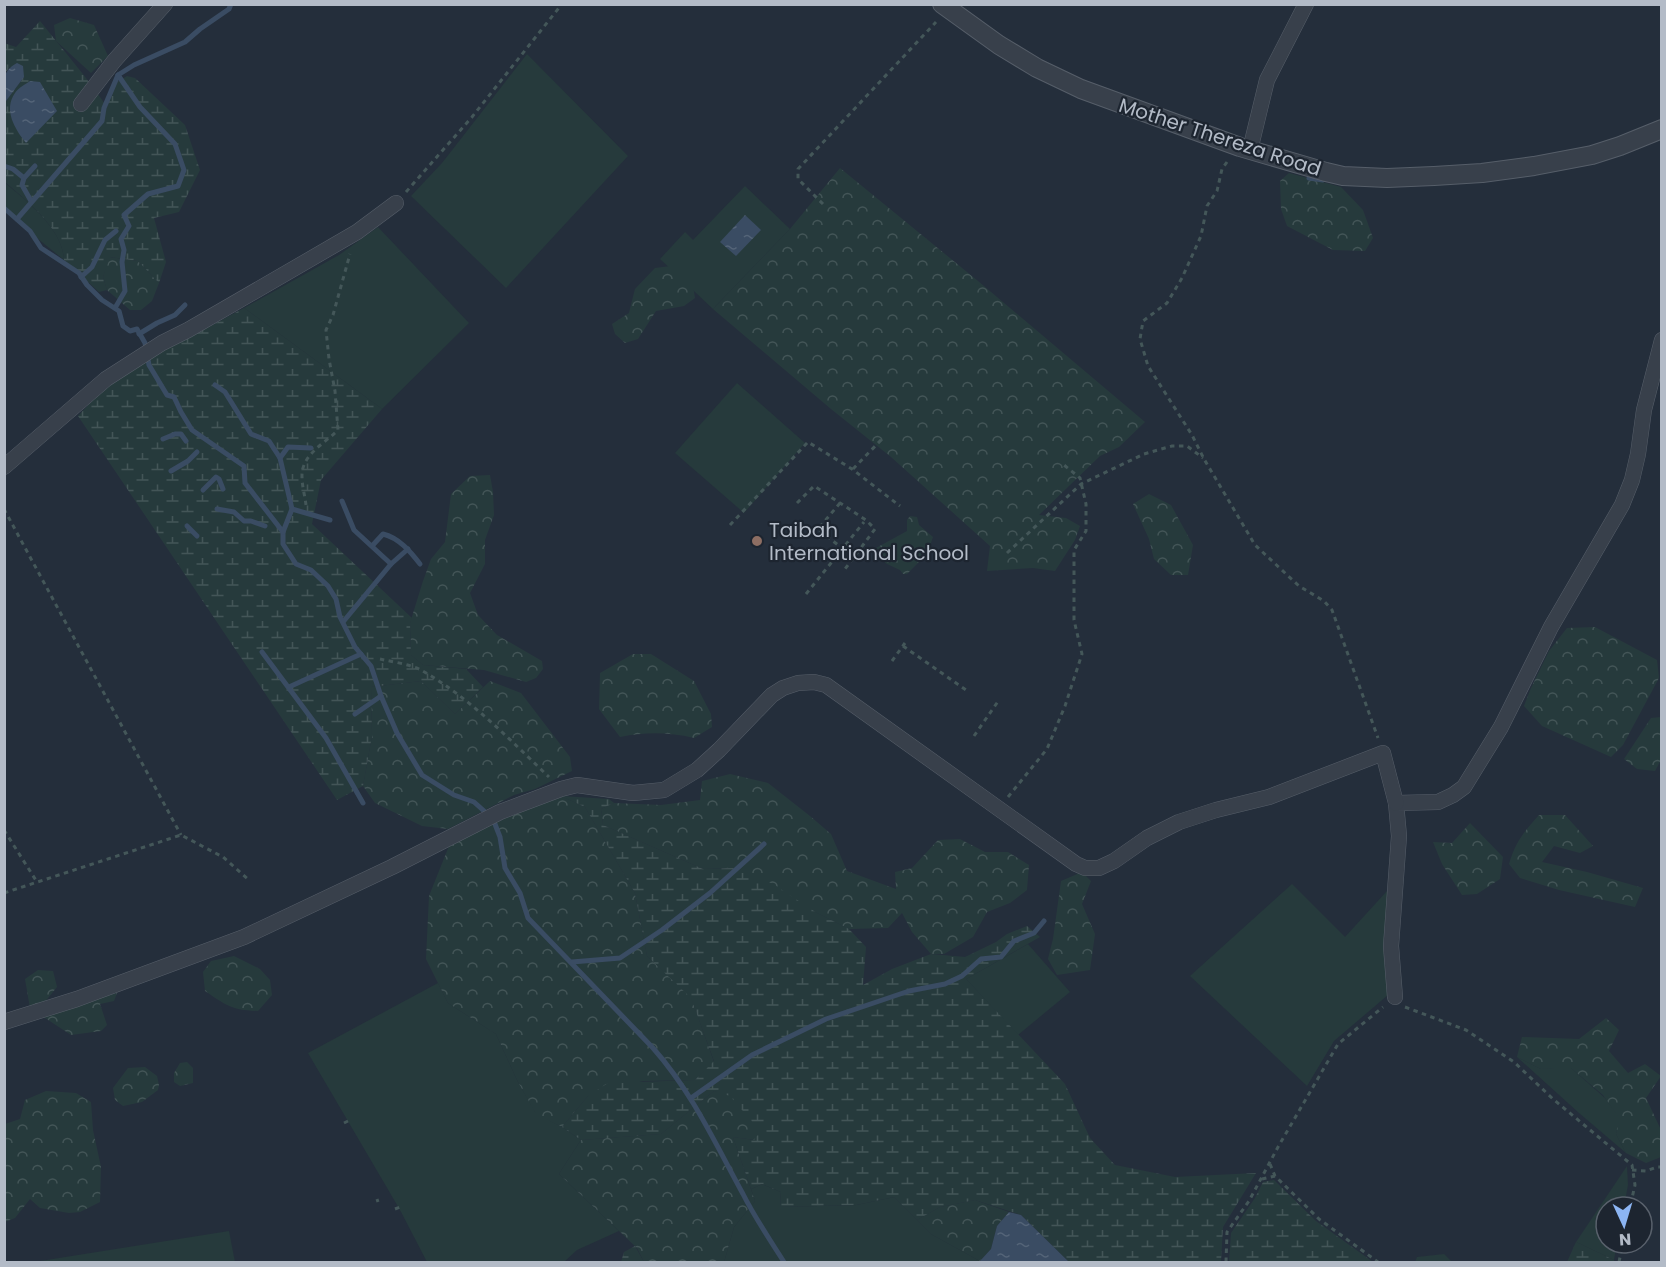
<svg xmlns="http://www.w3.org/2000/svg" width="1666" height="1267" viewBox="0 0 1666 1267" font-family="Poppins,sans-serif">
<defs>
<pattern id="forest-crowns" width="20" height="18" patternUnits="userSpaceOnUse" patternTransform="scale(1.5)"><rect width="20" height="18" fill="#263a3c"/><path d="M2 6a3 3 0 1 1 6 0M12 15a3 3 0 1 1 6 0" fill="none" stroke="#435557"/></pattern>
<pattern id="wetland-marsh" width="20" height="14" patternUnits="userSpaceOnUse" patternTransform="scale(1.5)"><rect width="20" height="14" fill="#263a3c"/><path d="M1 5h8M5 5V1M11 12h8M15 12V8" fill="none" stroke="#435557"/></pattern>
<pattern id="water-ripples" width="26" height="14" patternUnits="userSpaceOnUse" patternTransform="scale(1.5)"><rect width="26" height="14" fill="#3a4c63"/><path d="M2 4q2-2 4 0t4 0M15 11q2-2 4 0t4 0" fill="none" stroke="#546478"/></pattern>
</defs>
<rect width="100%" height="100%" fill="#242e3b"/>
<!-- grass -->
<g fill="#263a3c">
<polygon points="527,54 628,156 506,288 411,196 442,163"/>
<path d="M4 182C27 201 63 229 64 260L5 212Z"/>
<polygon points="745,186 790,229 713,309 660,259 685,232 693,240"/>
<polygon points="378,227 469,323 382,409 244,308 339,255"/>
<polygon points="737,383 805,443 744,513 675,453"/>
<polygon points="1292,884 1345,937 1387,891 1388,995 1334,1041 1307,1086 1190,976"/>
<polygon points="1028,944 1070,992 1018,1035 966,979"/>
<polygon points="438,983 448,1003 496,1034 518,1082 536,1113 562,1127 581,1140 559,1174 619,1231 577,1250 564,1262 427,1262 400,1210 308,1053"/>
<polygon points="1517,1057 1541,1069 1570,1067 1605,1098 1620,1118 1616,1134 1626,1153 1579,1113"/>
<polygon points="1627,1166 1628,1185 1624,1207 1606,1207 1606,1243 1617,1243 1614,1260 1576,1242"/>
<polygon points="762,1184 781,1192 780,1207 856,1205 894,1197 931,1234 980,1261 981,1262 724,1262 734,1227 755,1201 751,1189"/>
<polygon points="229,1231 235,1262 34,1262"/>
<polygon points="1444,1254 1452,1262 1415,1262 1417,1257"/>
</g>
<!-- forest -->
<g fill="url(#forest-crowns)">
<polygon points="70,18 94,25 108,56 91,73 56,41 54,25"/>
<polygon points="840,168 978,281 1145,422 1119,447 1100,456 1039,515 1066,518 1080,526 1075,540 1055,571 1033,568 987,571 990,546 891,457 831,409 713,309 790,229"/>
<polygon points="1289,173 1341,187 1363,210 1373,238 1365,251 1333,250 1287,226 1281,209 1280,181"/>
<polygon points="109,257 138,261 159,283 152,301 141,310 130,310 107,290 103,277"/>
<polygon points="671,266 692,280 695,298 684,306 656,311 638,339 625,343 615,334 612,324 629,313 635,289 655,268"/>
<polygon points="490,475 493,492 494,515 485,540 485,564 470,593 478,615 497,635 542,661 543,669 536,678 526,682 484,670 423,665 411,655 410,623 423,581 431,559 445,542 451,494 470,476"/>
<polygon points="1149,494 1171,505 1193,545 1188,575 1171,575 1154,559 1149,539 1133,504"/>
<polygon points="910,516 917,517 919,525 933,537 927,554 907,574 903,574 900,570 887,564 875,555 876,548 907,531 907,520"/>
<polygon points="1595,627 1657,660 1659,678 1623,745 1611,757 1542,726 1524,706 1531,688 1549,651 1567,628"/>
<path d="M633 654H651L694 681 711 714 712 727 694 738C668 732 646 732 620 737L599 709 600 673Z"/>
<polygon points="421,681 455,714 490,681 521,693 570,757 572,771 535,789 514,795 448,829 422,826 375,803 363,786 372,736 371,687"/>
<polygon points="1661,717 1661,760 1655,771 1637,769 1624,759 1651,718"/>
<polygon points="730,774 768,783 810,816 831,834 847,871 896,889 895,872 912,868 938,840 960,839 985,852 1008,852 1029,865 1027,890 1010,903 987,912 973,937 944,954 931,954 912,932 902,913 888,928 849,929 817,913 737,868 703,869 603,825 601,809 614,803 661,805 700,800 702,781"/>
<polygon points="561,796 585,807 635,893 647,956 691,997 714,1062 695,1080 643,1081 588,1096 562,1127 536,1114 518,1082 496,1034 448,1003 426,959 429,896 449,846 506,818"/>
<path d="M1539 815H1565L1593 846 1580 853 1554 846 1542 862 1587 872 1643 888 1635 907 1559 890 1520 878 1509 864C1516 841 1523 833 1539 815Z"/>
<polygon points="1470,823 1503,857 1500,879 1477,894 1462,895 1442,864 1433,842 1452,843"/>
<polygon points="1082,872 1091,881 1082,904 1095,934 1090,970 1057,975 1048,959 1053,939 1061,881"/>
<path d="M234 956 260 969 270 980 272 995 258 1011C232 1010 227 1006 205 991L203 972 211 961Z"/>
<polygon points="38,970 53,971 57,987 44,1003 91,998 117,993 114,1001 100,1004 107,1025 101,1031 71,1035 30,1008 25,979"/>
<polygon points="1606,1018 1619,1030 1609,1051 1628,1073 1645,1064 1661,1076 1646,1098 1661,1130 1661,1157 1646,1163 1626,1153 1616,1134 1619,1118 1603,1095 1571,1068 1541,1069 1517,1057 1522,1037 1579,1039"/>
<polygon points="187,1062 193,1068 193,1083 180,1086 174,1082 174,1073 180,1063"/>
<polygon points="145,1067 157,1076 159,1085 158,1090 142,1102 123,1106 115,1100 113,1088 128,1068"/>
<polygon points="46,1091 76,1093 91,1102 93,1130 101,1167 100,1202 80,1212 69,1213 40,1208 30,1199 15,1218 5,1222 5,1124 20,1119 25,1100"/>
<polygon points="714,1091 754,1099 769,1120 755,1140 733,1137 755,1201 734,1227 724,1262 644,1262 637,1248 559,1174 581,1140 661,1134"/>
<polygon points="975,1200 1009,1212 997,1226 991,1249 980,1261 931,1234 917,1220 940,1207"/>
</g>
<!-- wetland -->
<g fill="url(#wetland-marsh)">
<path d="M40 21C63 50 87 77 107 107L113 85 127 76 135 78 185 125 200 170 179 212 154 218 166 262 159 283 138 261 110 257 103 277 107 290 99 292 64 260C63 229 27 201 5 182V101H6L24 77 10 67 5 73 4 43 16 47Z"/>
<polygon points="244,308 382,409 321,480 312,524 412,618 410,623 411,655 423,665 466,669 483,687 455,714 421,681 371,687 372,736 363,786 337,800 78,416 104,388 158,352 194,335"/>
<polygon points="561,796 609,799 614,803 601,809 603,825 703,869 737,868 773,884 817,913 849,929 866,947 863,985 892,969 931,954 965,957 996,942 1007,934 1027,926 1040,937 966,979 1065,1084 1090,1138 1115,1165 1175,1177 1256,1173 1223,1227 1221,1262 1069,1262 1021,1215 975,1200 940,1207 917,1220 894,1197 856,1205 780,1207 781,1192 762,1184 751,1189 733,1137 754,1140 760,1131 730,1096 714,1091 661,1134 581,1140 562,1127 588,1096 608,1083 695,1080 714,1061 691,998 647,956 635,893 585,807"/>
<polygon points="1274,1180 1316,1221 1373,1262 1229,1262 1231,1233 1255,1198 1263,1182"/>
<polygon points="1576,1242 1614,1260 1614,1262 1567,1262"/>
<polygon points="635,1246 644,1262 621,1262 624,1252"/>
</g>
<!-- water -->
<g fill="url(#water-ripples)">
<path d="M17 63 23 66 24 77 6 101H5C4 84 0 72 17 63Z"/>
<path d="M30 81 40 82 57 111 26 143C15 129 3 110 15 93 18 88 26 84 30 81Z"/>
<polygon points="745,215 761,230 736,256 720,242"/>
<polygon points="1009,1212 1021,1215 1069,1262 983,1262 980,1261 991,1249 997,1226"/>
</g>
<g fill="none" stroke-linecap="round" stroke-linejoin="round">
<!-- stream -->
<g stroke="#3a4c63" stroke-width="5">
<polyline points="4,166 13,169 24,178 22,185 31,201"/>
<polyline points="24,178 35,166"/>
<polyline points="1309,178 1323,180"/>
<path d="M4 208 30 231 41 248 79 273 87 285 102 300 119 311 123 326 130 331 137 329 145 343 149 365 167 395 174 397 181 412 192 430 244 466 245 483 283 532V544L296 564 311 570 328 586 336 599 340 617 355 647 371 666 381 696 397 733 422 775 454 795 474 802 493 819 500 837 505 868 520 893 528 918 653 1048C692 1092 715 1143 743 1194 755 1218 770 1240 784 1262"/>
<polyline points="17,219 102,121 104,108 118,75 134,65 185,42 200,29 229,9 231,4"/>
<polyline points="81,277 92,267 105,240 116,231"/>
<polyline points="115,308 125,291 122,262 124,250 121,239 129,226 124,215 148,194 178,186 184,170 175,144 140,107 118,75"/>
<polyline points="139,334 157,323 175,315 185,305"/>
<polyline points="215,385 225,392 251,434 269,441 280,458"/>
<polyline points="163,439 175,434 181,434 186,441"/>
<polyline points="171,471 188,461 197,452"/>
<polyline points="203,490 216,477 219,479 223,489"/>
<polyline points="342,501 354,530 391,564"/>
<polyline points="217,509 234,512 244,521 251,521 265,526"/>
<polyline points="292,509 330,520"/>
<polyline points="187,526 197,536"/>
<polyline points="283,532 292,509 280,458 288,447 311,448"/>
<path d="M372 546 383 534C399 538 410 551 420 564"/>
<polyline points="343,622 391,564 408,549"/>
<polyline points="262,652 326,738 363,803"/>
<polyline points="289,687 361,654"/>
<polyline points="355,714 381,696"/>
<polyline points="572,962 620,958 662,930 710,893 764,844"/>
<polyline points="691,1098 752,1055 826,1019 909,991 945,984 962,976 981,959 1001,957 1014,941 1034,933 1044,921"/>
</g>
<!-- minor casing -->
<g stroke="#565e69" stroke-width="16">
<g id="minor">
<polyline points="81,104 114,61 165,4"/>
<polyline points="1250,150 1267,80 1306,4"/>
<polyline points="4,467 106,379 162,343 188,330 357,232 396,203"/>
<polyline points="1395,997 1391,946 1399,836 1396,803 1438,802 1453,795 1464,787 1501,727 1551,627 1622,505 1632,480 1638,454 1644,410 1662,340"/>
<polyline points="4,1022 77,999 244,937 392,867 500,812 561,789 577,785 633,793 664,790 697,770 719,750 772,695 783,688 798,683 814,682 826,685 1076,864 1085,868 1099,868 1114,861 1147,838 1179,822 1216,810 1269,797 1383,753 1396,803"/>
</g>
</g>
<!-- tertiary casing -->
<g stroke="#565e69" stroke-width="20">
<polyline id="tertiary" points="942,4 999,45 1037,68 1081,89 1240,147 1326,172 1343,176 1387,178 1434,176 1482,173 1534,166 1592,155 1620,146 1662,129"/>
</g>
<!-- path -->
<g stroke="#445759" stroke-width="3" stroke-dasharray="4.5 4.5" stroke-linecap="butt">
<polyline points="1227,162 1222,169 1217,191 1207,206 1201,236 1182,278 1167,303 1143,321 1140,339 1148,366 1192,435 1204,459 1255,545 1299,586 1324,601 1332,610 1378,738"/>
<polyline points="406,192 472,117 562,4"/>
<polyline points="823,204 798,179 798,169 936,22"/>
<polyline points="853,469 883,438"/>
<polyline points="797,503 814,486 866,520 875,529 845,569"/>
<polyline points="840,503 818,529 843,549"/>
<path d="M306 505C305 496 302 486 302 477 301 455 324 444 338 430L335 391 329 359 326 330 333 315 350 254"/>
<polyline points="4,509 181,835"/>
<polyline points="730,525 808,442 852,469 900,506"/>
<polyline points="1007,553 1081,484 1144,454 1172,446 1187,446 1203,458"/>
<polyline points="806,594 864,522"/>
<polyline points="903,646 966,690"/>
<path d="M380 659C393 662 409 664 421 670 469 697 509 739 549 777"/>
<polyline points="892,661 905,643"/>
<polyline points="974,736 999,700"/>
<polyline points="1008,797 1047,749 1065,706 1082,654 1074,620 1074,550 1086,531 1086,504 1080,478 1064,465"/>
<polyline points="4,830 37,882"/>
<polyline points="4,893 181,835 223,857 250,881"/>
<polyline points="1405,1007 1466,1030 1514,1062 1553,1099 1632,1165 1635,1185 1630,1207"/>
<polyline points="344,1123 350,1120"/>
<polyline points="1270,1164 1275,1176 1319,1219 1378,1262"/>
<polyline points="1632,1170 1646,1171 1657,1167 1662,1167"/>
<polyline points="1262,1179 1275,1176"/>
<polyline points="377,1199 378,1202"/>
<polyline points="395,1209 400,1207"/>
<polyline points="1226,1262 1227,1232 1249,1201 1278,1147 1338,1044 1383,1007"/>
<polyline points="1619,1262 1623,1243"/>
</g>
<!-- minor -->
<use href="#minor" stroke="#38404b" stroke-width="15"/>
<!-- tertiary -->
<use href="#tertiary" stroke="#38404b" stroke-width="18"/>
</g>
<!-- markers -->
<circle fill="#8d6e63" stroke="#1d2530" stroke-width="2" cx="757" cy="541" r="6"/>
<g text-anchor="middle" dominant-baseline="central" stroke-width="4.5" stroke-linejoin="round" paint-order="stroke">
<!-- street labels -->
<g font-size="20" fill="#b3bbc7" stroke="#1d2530">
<text transform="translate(1220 137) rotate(18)">Mother Thereza Road</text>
</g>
<!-- poi labels -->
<g font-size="20" fill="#b3bbc7" stroke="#1d2530" text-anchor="start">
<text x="769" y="530">Taibah<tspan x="769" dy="23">International School</tspan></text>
</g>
</g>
<!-- border -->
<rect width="1666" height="1267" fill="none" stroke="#b3bbc7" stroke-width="12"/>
<!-- north arrow -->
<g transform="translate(1624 1225) rotate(176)"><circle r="28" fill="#1d2530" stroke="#59616c" stroke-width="1.5"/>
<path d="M0-4.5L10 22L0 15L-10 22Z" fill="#8cb5f3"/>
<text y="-9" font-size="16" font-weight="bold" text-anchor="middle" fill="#b3bbc7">N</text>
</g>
</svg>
